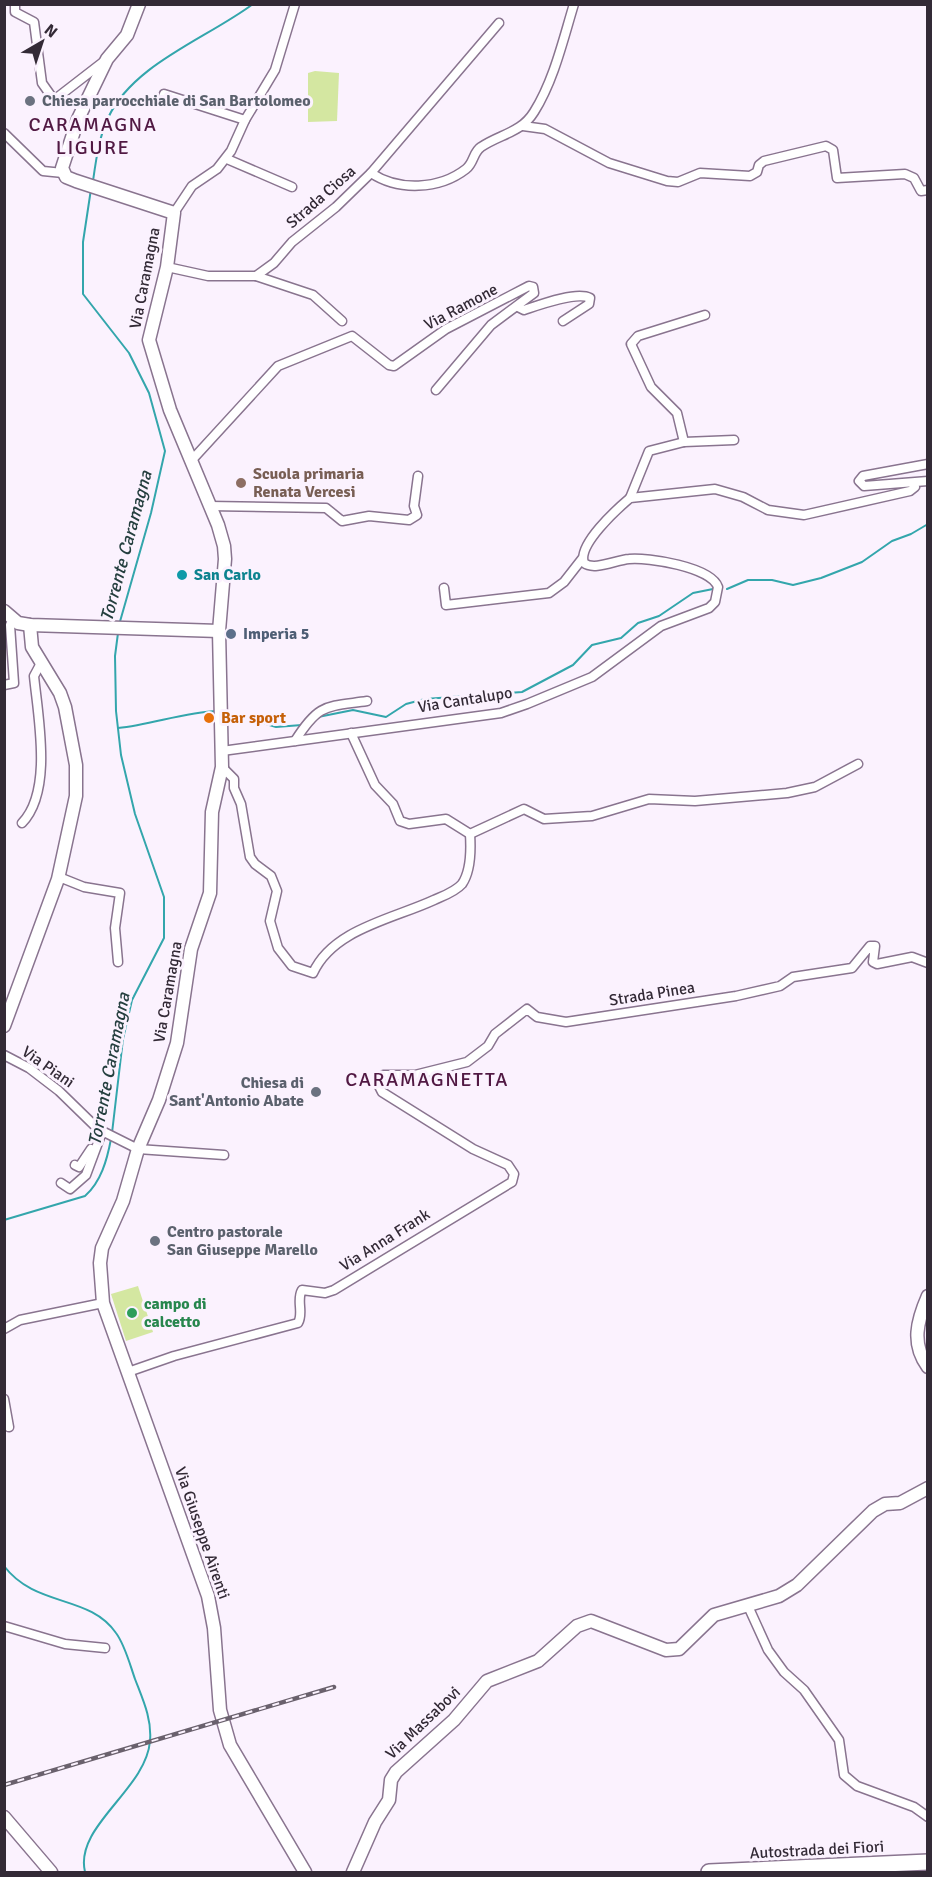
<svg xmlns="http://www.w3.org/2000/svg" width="932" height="1877" viewBox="0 0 932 1877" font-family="Signika,sans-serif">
<rect width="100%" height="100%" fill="#fbf2fe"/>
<!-- green -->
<g fill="#d4e7a1">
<polygon points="315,71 339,73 337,121 308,122 308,73"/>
<polygon points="138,1286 153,1332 126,1341 111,1294"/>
</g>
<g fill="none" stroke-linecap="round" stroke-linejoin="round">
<!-- stream -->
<g stroke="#33a6ac" stroke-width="2">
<path d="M93 181C96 160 99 137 108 118 133 64 206 39 253 4"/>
<polyline points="91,189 83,242 83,294 129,353 149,393 165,451 151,513 119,625"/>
<polyline points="727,589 748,580 772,580 793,585 821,578 862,562 892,541 911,534 928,524"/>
<polyline points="226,712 276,727 302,725"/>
<polyline points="318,717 353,710 386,717 406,704 425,699 522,692 573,665 592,645 621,638 638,623 659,616 693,593 713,589"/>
<path d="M118 728C152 725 183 712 218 711"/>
<polyline points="112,1133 123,1039 132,1000 164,938 164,897 135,814 121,755 116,711 115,656 118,633"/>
<path d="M4 1220 85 1196C101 1182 107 1160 111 1139"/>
<path d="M4 1566C36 1608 89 1594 116 1633 125 1645 130 1665 135 1679 143 1700 152 1719 150 1741 146 1790 74 1826 85 1872"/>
</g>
<!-- street casing -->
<g stroke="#89748f" stroke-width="11">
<g id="street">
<polyline points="15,4 15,12 34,22 42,83 54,100 107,59"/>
<polyline points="164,94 245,120"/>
<polyline points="523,126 545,129 609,163 667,181 678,182 700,173 750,176 757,172 759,165 764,161 826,146 833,150 837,178 905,174 914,178 921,191 928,190"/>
<polyline points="4,133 43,171 63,173"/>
<polyline points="227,159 292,187"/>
<polyline points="371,173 499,23"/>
<polyline points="174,213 192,186 217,169 231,151 245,120 275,70 295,4"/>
<path d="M167 267 208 276H256L274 263 292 242 336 207 371 173C398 191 439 190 466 169 474 163 473 152 481 147 500 134 521 133 534 112 554 80 563 40 574 4"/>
<polyline points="256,276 313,295 342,321"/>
<path d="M518 307 524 310C539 305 576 291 590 298L589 304 563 321"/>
<polyline points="684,442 677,413 651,387 631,344 638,336 705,315"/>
<polyline points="191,461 278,366 352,336 389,365 394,366 446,329 529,286 533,287 534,293 491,325 436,390"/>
<polyline points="928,464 863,476 859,481 864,486 928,481"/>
<polyline points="630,498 649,451 684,442 734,440"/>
<polyline points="209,506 326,508 342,521 369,516 409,520 417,515 414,506 418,476"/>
<polyline points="444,588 446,605 549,593 564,582 582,559"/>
<polyline points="4,685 14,683 10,625 13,619"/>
<polyline points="351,733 375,785 393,804 400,821 409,824 446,819 470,834 524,809 544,819 592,816 649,799 695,801 787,793 815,787 858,764"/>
<path d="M295 741C319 703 326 707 367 701"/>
<path d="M222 751 501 713 527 704 592 677 661 626 709 608 715 602 718 587C711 567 648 557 629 559 616 560 594 571 584 563 577 545 617 509 630 498L715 489 743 497 768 510 804 515 910 491 915 487 914 483"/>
<path d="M222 767 234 779V788L241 804 250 857 255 864 271 876 277 891 270 921 278 948 292 966 313 973C333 929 393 919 434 900 443 896 455 892 462 884 471 871 471 849 470 834"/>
<path d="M22 823C53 791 38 717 34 676L41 663"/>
<polyline points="59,877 84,887 120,893 115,928 118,962"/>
<polyline points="4,1055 29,1068 59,1091 98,1129 138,1149 224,1155"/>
<polyline points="75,1165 79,1167 91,1149"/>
<polyline points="61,1183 70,1189 86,1175 102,1132"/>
<polyline points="4,1329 20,1320 103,1303"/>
<path d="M128 1372 174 1356 298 1323C304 1313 296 1300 302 1290L325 1293 334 1290 512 1182 514 1174 508 1165 473 1149 382 1092 378 1084 383 1075H415L467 1062 488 1046 495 1034 527 1009 537 1017 566 1022 736 996 780 986 793 977 852 968 870 946H875L873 962 877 964 912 957 928 963"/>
<polyline points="4,1399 9,1427"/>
<polyline points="748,1606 768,1650 784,1672 804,1690 839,1740 844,1775 857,1786 914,1807 928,1817"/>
<polyline points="4,1626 65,1644 105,1648"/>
</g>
</g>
<!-- secondary casing -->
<g stroke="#89748f" stroke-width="15">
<g id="secondary">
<polyline points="139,4 127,35 107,59 78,119 62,168 66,177 76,181 174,213 167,267 149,340 170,410 218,525 224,546 225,559 219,631 222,767 212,812 210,893 191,949 177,1043 159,1100 138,1149 123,1201 102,1248 100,1263 103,1303 208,1596 214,1628 220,1710 230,1745 305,1872"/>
<polyline points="4,611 18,623 30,625 219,631"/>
<polyline points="4,1026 58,879 76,796 76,765 65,707 60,693 32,647 30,625"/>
<path d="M928 1296C917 1321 911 1344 928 1367"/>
<polyline points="4,1817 51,1872"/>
<polyline points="353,1872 375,1822 389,1800 391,1780 396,1772 454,1720 487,1681 538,1661 577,1626 591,1621 666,1650 679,1649 714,1615 779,1596 797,1585 873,1511 885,1504 900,1503 928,1488"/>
</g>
</g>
<!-- highway casing -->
<g stroke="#89748f" stroke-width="18">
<polyline id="highway" points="709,1872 928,1862"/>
</g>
<!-- street -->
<use href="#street" stroke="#fff" stroke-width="8"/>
<!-- secondary -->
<use href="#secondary" stroke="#fff" stroke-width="12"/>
<!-- highway -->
<use href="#highway" stroke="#fff" stroke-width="15"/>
<!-- rail casing -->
<g stroke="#6a616d" stroke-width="4.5">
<polyline id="rail" points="4,1785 334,1687"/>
</g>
<!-- rail -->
<use href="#rail" stroke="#fbf2fe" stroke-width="2" stroke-dasharray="7" stroke-linecap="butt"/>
</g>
<!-- markers -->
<g fill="#6b7280" stroke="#fbf2fe" stroke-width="2">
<circle cx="30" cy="101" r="6"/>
<circle cx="316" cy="1092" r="6"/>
<circle cx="155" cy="1241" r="6"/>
</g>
<circle fill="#8d6e63" stroke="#fbf2fe" stroke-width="2" cx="241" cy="483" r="6"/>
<circle fill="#0f9aa8" stroke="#fbf2fe" stroke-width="2" cx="182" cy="575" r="6"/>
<circle fill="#5c6f8a" stroke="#fbf2fe" stroke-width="2" cx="231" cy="634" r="6"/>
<circle fill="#e8710a" stroke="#fbf2fe" stroke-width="2" cx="209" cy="718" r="6"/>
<circle fill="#2e9e5b" stroke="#fbf2fe" stroke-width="2" cx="132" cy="1313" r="6"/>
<g text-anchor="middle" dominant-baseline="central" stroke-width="6" stroke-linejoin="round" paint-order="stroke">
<!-- worship labels -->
<g font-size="16" font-weight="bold" fill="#5b616d" stroke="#fbf2fe" text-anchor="start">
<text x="42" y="101">Chiesa parrocchiale di San Bartolomeo</text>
<text x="304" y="1083" text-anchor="end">Chiesa di<tspan x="304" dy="18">Sant'Antonio Abate</tspan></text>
<text x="167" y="1232">Centro pastorale<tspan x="167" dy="18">San Giuseppe Marello</tspan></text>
</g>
<!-- street labels -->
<g font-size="16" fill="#332a36" stroke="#fbf2fe">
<text transform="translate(321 197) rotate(-41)">Strada Ciosa</text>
<text transform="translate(145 278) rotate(-79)">Via Caramagna</text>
<text transform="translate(461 307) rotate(-28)">Via Ramone</text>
<text transform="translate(465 700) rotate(-9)">Via Cantalupo</text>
<text transform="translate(168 992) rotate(-80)">Via Caramagna</text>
<text transform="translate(652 994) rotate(-9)">Strada Pinea</text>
<text transform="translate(48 1067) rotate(35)">Via Piani</text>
<text transform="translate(385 1240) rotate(-32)">Via Anna Frank</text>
<text transform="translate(202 1533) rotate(71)">Via Giuseppe Airenti</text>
<text transform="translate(423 1723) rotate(-44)">Via Massabovi</text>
<text transform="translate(817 1850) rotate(-3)">Autostrada dei Fiori</text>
</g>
<!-- education labels -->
<g font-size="16" font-weight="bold" fill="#785e54" stroke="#fbf2fe" text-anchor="start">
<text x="253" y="474">Scuola primaria<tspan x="253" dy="18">Renata Vercesi</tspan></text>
</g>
<!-- culture labels -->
<g font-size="16" font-weight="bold" fill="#0d838f" stroke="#fbf2fe" text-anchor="start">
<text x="194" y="575">San Carlo</text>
</g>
<!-- service labels -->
<g font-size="16" font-weight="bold" fill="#4e5e75" stroke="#fbf2fe" text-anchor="start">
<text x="243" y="634">Imperia 5</text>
</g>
<!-- food labels -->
<g font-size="16" font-weight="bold" fill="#c56008" stroke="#fbf2fe" text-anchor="start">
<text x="221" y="718">Bar sport</text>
</g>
<!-- leisure labels -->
<g font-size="16" font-weight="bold" fill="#27864d" stroke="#fbf2fe" text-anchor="start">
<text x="144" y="1304">campo di<tspan x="144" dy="18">calcetto</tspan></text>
</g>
<!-- water labels -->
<g font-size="18" font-style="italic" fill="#253f3f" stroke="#fbf2fe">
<text transform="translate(126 546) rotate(-75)">Torrente Caramagna</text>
<text transform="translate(109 1069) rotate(-79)">Torrente Caramagna</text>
</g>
<!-- quarter labels -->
<g font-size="20" letter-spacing="1.5" fill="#511943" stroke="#fbf2fe">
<text x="93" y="124">CARAMAGNA<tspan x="93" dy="23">LIGURE</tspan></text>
<text x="427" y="1079">CARAMAGNETTA</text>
</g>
</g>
<!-- border -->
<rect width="932" height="1877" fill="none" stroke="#332a36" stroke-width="12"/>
<!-- north arrow -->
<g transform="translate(42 42) rotate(39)" stroke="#fbf2fe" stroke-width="4.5" paint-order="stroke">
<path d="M0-4.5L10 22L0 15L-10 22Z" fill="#332a36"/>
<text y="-9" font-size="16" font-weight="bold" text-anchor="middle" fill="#332a36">N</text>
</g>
</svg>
